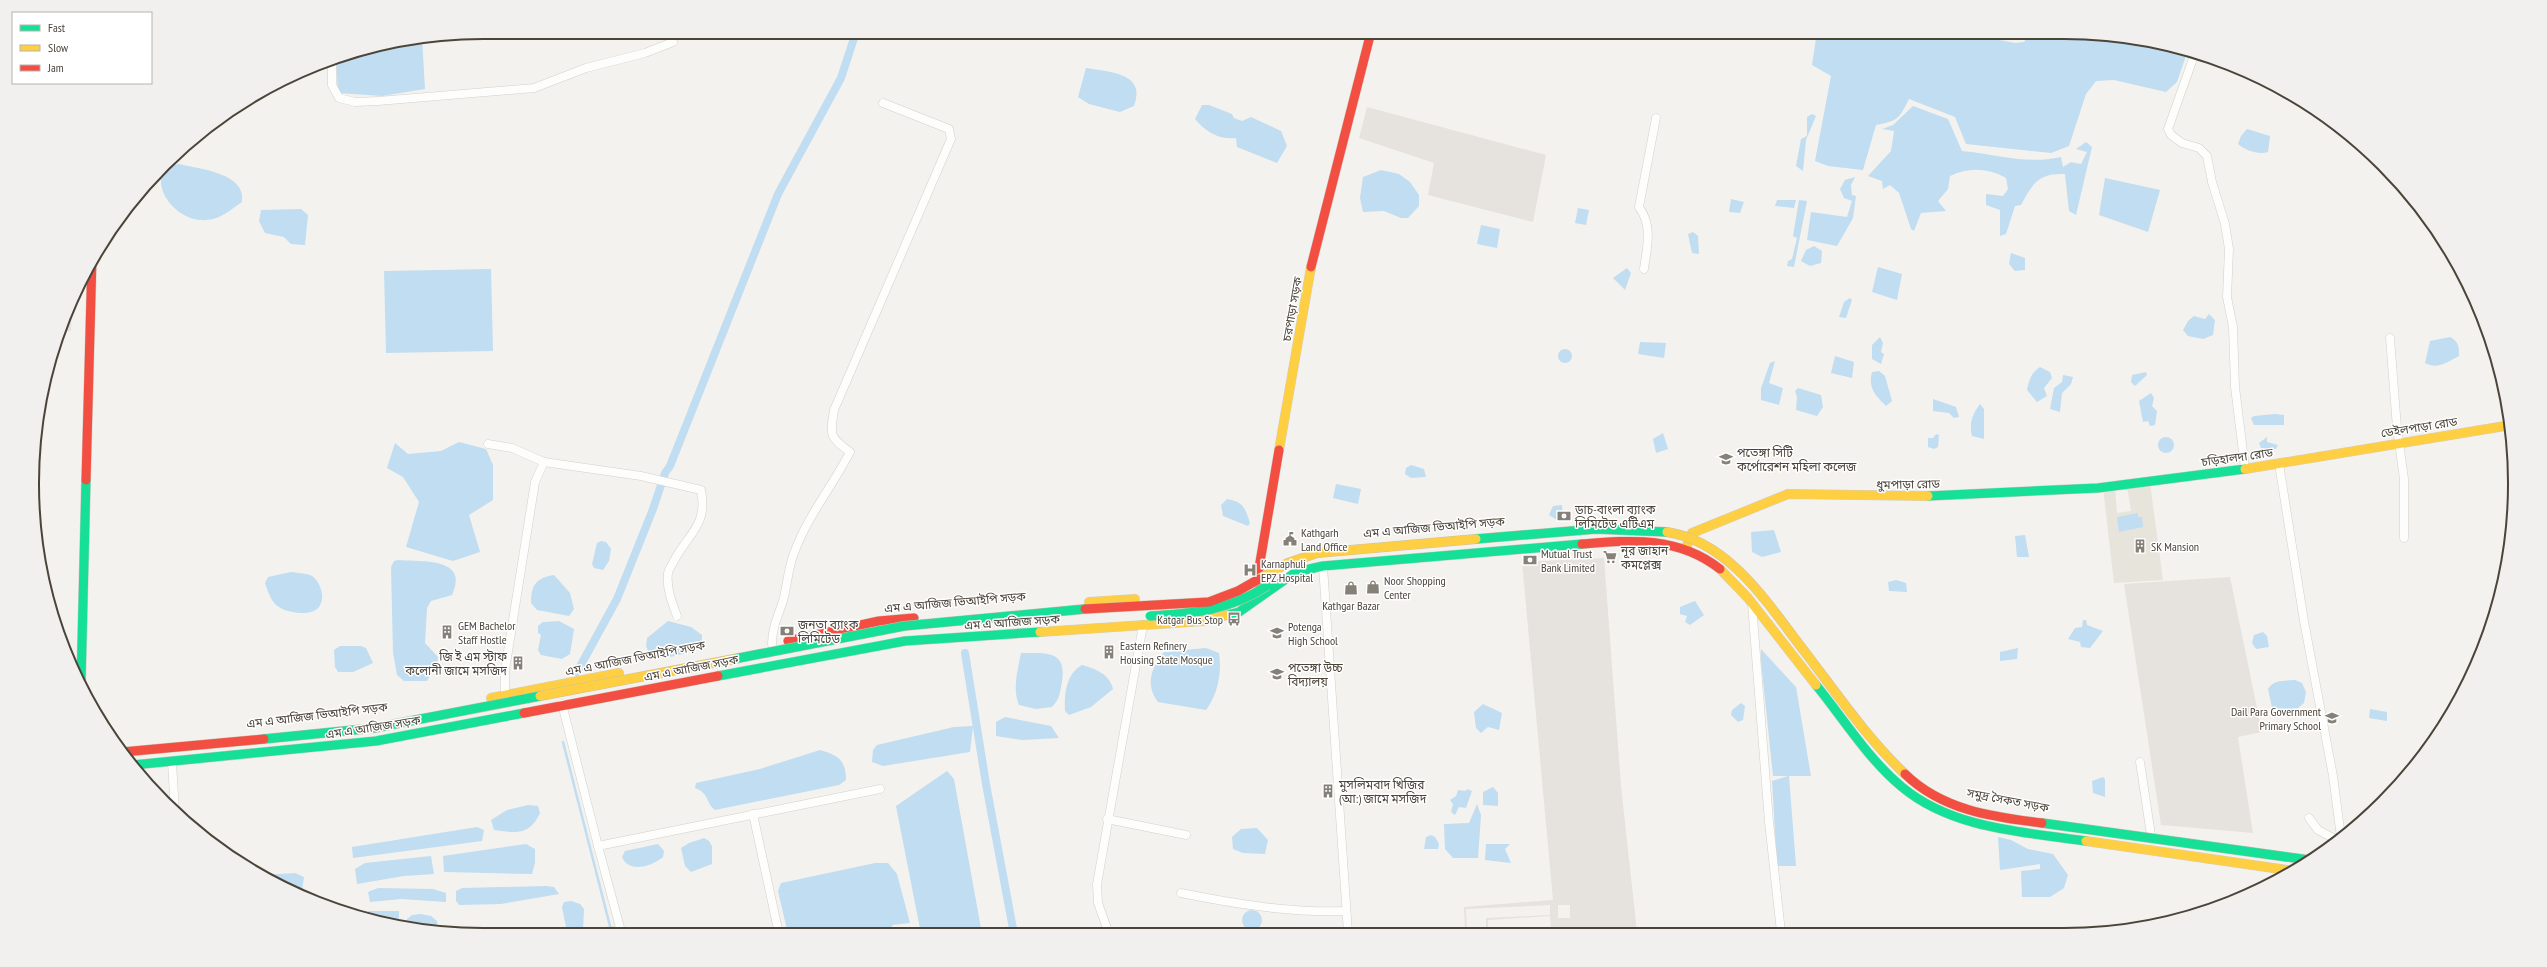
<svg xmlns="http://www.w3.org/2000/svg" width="2547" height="967" viewBox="0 0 2547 967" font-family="'PT Sans Narrow','Noto Sans Bengali',sans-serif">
<rect width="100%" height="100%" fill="#f4f2ee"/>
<!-- residential -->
<polygon fill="#e7e4dc" points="2150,483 2163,580 2114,583 2103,488 2115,487 2117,513 2131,511 2127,485"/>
<!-- industrial -->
<g fill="#e6e2de" fill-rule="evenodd">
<polygon points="1367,107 1546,155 1533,222 1428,195 1434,163 1359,138"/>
<polygon points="72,304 71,331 60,331"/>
<path d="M1604 558 1621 786 1637 932 1509 933 1551 930 1550 916 1488 920V933H1486V918L1550 915V905L1466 909 1467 933H1426L1465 929 1464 907 1553 900 1522 562ZM1558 905H1570V918H1558Z"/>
</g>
<!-- parking -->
<polygon fill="#e6e3df" points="2230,577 2262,732 2238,737 2253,833 2161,825 2124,584"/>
<!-- water -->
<g fill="#c0ddf1">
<path d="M1817 32H1959L2015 43 2024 42 2031 32H2064L2188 50 2177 82 2166 92 2114 80 2096 81 2086 94 2069 146 2051 153 1966 144 1955 117 1909 99C1899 119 1898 121 1876 125L1863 170 1828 166 1815 161 1831 76 1812 65Z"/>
<polygon points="422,38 425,89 382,96 338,93 336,57 396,41"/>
<path d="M1086 68C1110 72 1147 73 1134 106L1120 112 1089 104 1078 97Z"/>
<path d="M1202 105H1209L1232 114 1234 118 1242 121 1251 117 1281 131 1287 146 1277 163 1237 147 1236 138C1219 140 1206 132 1195 119Z"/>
<path d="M1913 106 1948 119 1962 151C1996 154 2026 165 2061 157L2063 167 2071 162 2081 164 2087 152 2076 149 2086 142 2092 147 2076 215 2069 211 2065 174C2038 173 2033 183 2021 205L2015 206 2006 234 2000 236V210L1986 205V194L2003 196 2008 189 2006 178C1988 168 1969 167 1950 176L1948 189 1938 201 1946 211 1921 213 1914 231 1911 229 1899 193 1890 185 1883 189 1882 181 1868 176 1891 151 1894 131 1882 129 1893 125Z"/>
<polygon points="1812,114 1816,116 1806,140 1803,171 1796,166 1801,139 1807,136 1807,117"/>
<path d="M2247 129 2270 136 2268 152C2258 155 2245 150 2238 144L2241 136Z"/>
<path d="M179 164C199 169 247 173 242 202 233 208 224 216 213 219 173 229 139 170 179 164Z"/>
<polygon points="1381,170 1399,174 1410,182 1419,195 1419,206 1408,218 1401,218 1384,211 1363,212 1360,198 1363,177"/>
<polygon points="1855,177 1851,185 1852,195 1856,196 1853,218 1837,246 1807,240 1811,212 1847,217 1852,201 1844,198 1840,189 1845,180"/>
<polygon points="2105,178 2160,190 2148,232 2099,215"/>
<polygon points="1731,199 1744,202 1740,213 1729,212"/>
<polygon points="1777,200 1796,200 1794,208 1775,206"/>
<polygon points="1799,200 1807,201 1794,267 1787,266 1788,261 1792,259 1797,238 1793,236"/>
<polygon points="1578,208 1589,210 1586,225 1575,223"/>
<polygon points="301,209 308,215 305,245 291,244 284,237 265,233 259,221 261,210"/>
<polygon points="1481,225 1500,229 1497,248 1477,244"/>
<polygon points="1693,232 1698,236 1699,254 1692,253 1688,234"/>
<polygon points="1814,246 1822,251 1821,263 1810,266 1801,261 1806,250"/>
<polygon points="2011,253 2025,258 2025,270 2015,271 2009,264"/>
<polygon points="1878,267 1902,274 1897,300 1872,292"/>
<polygon points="1627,268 1631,273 1625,290 1613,278"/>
<polygon points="491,269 493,351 386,353 384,271"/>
<polygon points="1850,298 1852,300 1846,318 1839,317 1844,302"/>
<polygon points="2209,314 2215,320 2213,335 2203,339 2188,336 2183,330 2188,321 2194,316 2205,319"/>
<polygon points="1880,337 1883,343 1881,352 1884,354 1881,364 1872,359 1872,345"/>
<path d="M2450 337C2459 342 2459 346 2459 356 2447 362 2438 370 2425 363L2430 341Z"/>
<polygon points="1640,342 1666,343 1664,358 1638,354"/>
<circle cx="1565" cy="356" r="7"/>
<polygon points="1835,356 1854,362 1852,378 1831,373"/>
<polygon points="1775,361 1769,383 1783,388 1779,405 1761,400 1761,388 1770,363"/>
<path d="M2040 367 2050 372 2052 378 2044 388 2047 396 2037 402 2027 390C2029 380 2031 373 2040 367Z"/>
<path d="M1879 371 1885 376 1892 401 1886 406C1875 395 1868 388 1872 372Z"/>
<polygon points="2146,372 2147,375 2135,386 2131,382 2132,375"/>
<polygon points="2063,375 2073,377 2071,384 2062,393 2060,412 2050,409 2054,388 2062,382"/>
<polygon points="1798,388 1821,395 1823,407 1817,416 1796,410 1797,397 1795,391"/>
<polygon points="2151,393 2154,398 2152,406 2157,411 2155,425 2150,426 2148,421 2143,422 2139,401"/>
<polygon points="1933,399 1956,407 1959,417 1954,418 1949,413 1933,411"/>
<path d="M1980 404 1984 409V439L1972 436C1969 423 1972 415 1980 404Z"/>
<polygon points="2275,414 2284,415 2284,425 2254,425 2251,418 2254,416"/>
<polygon points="1663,433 1668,449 1656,453 1653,439"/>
<polygon points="1936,434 1939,435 1938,447 1934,449 1928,447 1928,438 1933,438"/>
<polygon points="2267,437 2267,442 2278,445 2276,449 2262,451 2259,443"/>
<circle cx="2166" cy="445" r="8"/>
<polygon points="459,442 486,449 493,465 493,500 469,515 480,552 453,561 406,547 419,502 403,477 387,468 395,443 408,454 441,451"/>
<polygon points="1411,465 1424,469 1426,477 1411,478 1405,474 1406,468"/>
<polygon points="1336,484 1361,489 1358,504 1333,498"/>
<path d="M1227 499C1244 502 1245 508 1250 523L1248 526 1223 516 1221 505Z"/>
<polygon points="1562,505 1563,519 1557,520 1549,515 1553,506"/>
<polygon points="2138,513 2138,517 2142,517 2143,527 2119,532 2117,517"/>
<polygon points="1774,530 1781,552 1762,557 1752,552 1751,532"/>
<polygon points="2025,535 2029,557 2017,557 2015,536"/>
<polygon points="601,541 606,542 611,549 609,561 603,570 594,568 592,564 597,543"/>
<path d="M398 560C422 562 470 557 452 595L431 601 427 608 425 643 438 657 437 665 427 681H404L397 675 393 652 391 567 394 561Z"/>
<path d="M291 572C297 573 306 573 312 576 321 582 327 601 317 609 310 616 287 613 279 607 271 602 268 592 265 583L268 577Z"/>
<path d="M554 575 570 593 574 609 569 616 537 610 531 603C531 585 536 578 554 575Z"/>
<polygon points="1896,580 1906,583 1907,592 1889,591 1888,582"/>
<polygon points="1695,601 1704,615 1690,625 1685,622 1687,616 1680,614 1680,607"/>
<polygon points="2083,620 2086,620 2087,625 2103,631 2090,648 2081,647 2080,642 2068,639 2075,628 2082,627"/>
<polygon points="559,621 574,629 570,654 562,659 541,655 538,650 541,635 538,633 538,626 543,622"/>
<path d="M668 621 691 627 702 635V645C689 654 666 661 650 655L646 646 647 638Z"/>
<polygon points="2263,632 2267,636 2269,647 2256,649 2252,643 2254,635"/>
<polygon points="340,646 361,646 366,648 373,663 353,672 338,672 335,667 334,650"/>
<path d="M1206 648 1219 653C1222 672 1218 694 1206 710L1158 702C1145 685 1151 668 1164 652Z"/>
<polygon points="2018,648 2017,659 2000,661 2000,652"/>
<polygon points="1761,649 1796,687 1811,776 1789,776 1796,866 1777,866 1772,781 1788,776 1773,776 1761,661"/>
<path d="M1021 653C1046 653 1067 650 1062 681 1060 692 1060 699 1052 707L1036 709 1019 705C1012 689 1018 669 1021 653Z"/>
<path d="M1082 665C1096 669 1109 674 1113 689L1091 707 1069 715 1065 711C1064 694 1066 674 1082 665Z"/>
<path d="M2295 680 2302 683 2306 692 2304 703 2291 714 2274 717 2268 689C2274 679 2285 681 2295 680Z"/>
<polygon points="1741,703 1745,706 1743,720 1738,722 1731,715 1732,710"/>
<polygon points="1483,704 1502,713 1499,730 1488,727 1481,733 1476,728 1474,712"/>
<polygon points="2370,709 2387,712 2387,721 2369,718"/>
<polygon points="1005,717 1051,726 1059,738 1022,740 996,736 996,722"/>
<polygon points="973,726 970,752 883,766 872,762 873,750 877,745 954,727"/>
<path d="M820 750C838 755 846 760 846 780L839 785 715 810C705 802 710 794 695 788L696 783 760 769Z"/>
<polygon points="947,771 954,779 982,934 921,934 896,806"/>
<polygon points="2103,777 2105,779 2105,797 2093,793 2092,781"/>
<polygon points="1493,787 1498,793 1498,806 1483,805 1483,792"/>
<polygon points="1467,789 1472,791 1466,808 1459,807 1455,815 1451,812 1453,804 1450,800 1456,796 1458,790 1465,791"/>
<polygon points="1477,804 1481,815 1478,858 1453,858 1445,849 1444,824 1469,823"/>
<path d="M528 805 538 806 540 813C529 836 516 833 494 830L491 820 507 810Z"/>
<polygon points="477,827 484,830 482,841 353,858 352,847"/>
<polygon points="1257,828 1268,840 1265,854 1243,853 1233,849 1232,837 1241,829"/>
<polygon points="1431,835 1435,837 1439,844 1438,849 1424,849 1426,837"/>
<polygon points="1998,837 2011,840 2028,849 2053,854 2068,875 2064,888 2050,897 2022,897 2021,871 2040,869 2040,864 2000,870"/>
<polygon points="704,838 709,841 712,846 712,864 691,872 685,866 681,848 689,843"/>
<polygon points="526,844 535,849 535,863 532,874 444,872 443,856"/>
<path d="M658 844 664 851 663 857C652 866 629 874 622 857L625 851Z"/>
<polygon points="1486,844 1510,844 1505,849 1511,863 1485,860"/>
<polygon points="431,856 434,874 404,876 357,884 355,869 365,863"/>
<polygon points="875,863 888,863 897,874 910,923 893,925 889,930 890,934 788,934 778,891 781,883"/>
<polygon points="295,873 304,877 302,890 298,894 284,888 263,875"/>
<polygon points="546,886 554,887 559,894 501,904 459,905 456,901 456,891 462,888"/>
<polygon points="378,888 433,889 446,893 446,902 401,899 370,902 368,892"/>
<polygon points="571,901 580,904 584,909 583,930 567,932 562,907 564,902"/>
<circle cx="1252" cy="920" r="10"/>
<polygon points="368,911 399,911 399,924 368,920"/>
<polygon points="420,914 431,916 437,921 438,929 406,925 407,919 412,915"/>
</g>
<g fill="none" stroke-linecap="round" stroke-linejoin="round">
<!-- stream -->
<polyline stroke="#c0ddf1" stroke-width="2.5" points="563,742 611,930"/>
<!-- canal -->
<g stroke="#c0ddf1" stroke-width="8">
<polyline points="965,653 986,784 1014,934"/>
<polyline points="577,672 617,599 653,509 665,473 670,466 778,194 841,78 856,32"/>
</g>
<!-- street casing -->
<g stroke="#d2d0cb" stroke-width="9">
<g id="street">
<polyline points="2195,53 2168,129 2171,135 2182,143 2199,148 2207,156 2212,182 2225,224 2229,249 2227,297 2233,327 2235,387 2245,468"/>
<polyline points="332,59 332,85 339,98 355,102 378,101 534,88 586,68 645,53 673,42"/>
<path d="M1644 269C1647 247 1653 226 1639 207L1656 118"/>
<polyline points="2390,338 2397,428 2404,479 2404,538"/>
<polyline points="488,444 512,448 544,462 535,482 505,670 505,695"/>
<path d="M544 462 641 476 701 490C708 525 689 533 675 559 673 563 669 569 668 573 666 587 672 603 677 616"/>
<polyline points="2279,464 2304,621 2333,776 2341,837"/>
<polyline points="1323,566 1348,933"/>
<polyline points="1752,604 1769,822 1781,932"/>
<path d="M772 644C772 628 778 616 783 601 787 586 788 570 793 556 806 518 832 487 850 452 829 437 830 435 834 410L951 139 949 129 883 103"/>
<polyline points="562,704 598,846"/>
<polyline points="172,762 175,812"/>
<polyline points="2140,762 2151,835"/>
<polyline points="753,814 779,934"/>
<polyline points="2309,818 2318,830 2337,840"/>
<polyline points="1107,819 1186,835"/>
<path d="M1181 893C1235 904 1291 913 1346 911"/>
<polyline points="1109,934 1098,903 1097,884 1143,625"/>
<polyline points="568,935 621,930"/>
<polyline points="622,935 598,846 880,789"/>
</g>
</g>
<!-- fast casing -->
<g stroke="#d3cfc5" stroke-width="10">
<g id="fast">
<polyline points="1928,496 2098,488 2245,469"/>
<polyline points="1227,615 1239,612 1296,572 1323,566 1582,544"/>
<polyline points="718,676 905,641 1040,632"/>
<polyline points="81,683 86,480"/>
<path d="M1816 685C1843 718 1868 759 1902 787 1952 829 2024 832 2086 841"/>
<polyline points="133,765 376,741 524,713"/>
</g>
</g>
<!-- slow casing -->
<g stroke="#d3cfc5" stroke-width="10">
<g id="slow">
<polyline points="1279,450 1311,267"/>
<polyline points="2245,469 2511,425"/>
<polyline points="1687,545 1692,533 1788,494 1928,496"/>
<polyline points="1720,569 1748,598 1816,685"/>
<polyline points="1089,602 1135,599"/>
<polyline points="1040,632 1204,621 1227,615"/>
<polyline points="491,698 619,673"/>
<polyline points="2086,841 2294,871"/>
</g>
</g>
<!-- jam casing -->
<g stroke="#d3cfc5" stroke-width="10">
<g id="jam">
<polyline points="1311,267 1371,32"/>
<polyline points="86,480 92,258"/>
<path d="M1582 544C1632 540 1678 536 1720 569"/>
<polyline points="1260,587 1258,574 1279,450"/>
<polyline points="788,641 879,621 914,618"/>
<polyline points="524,713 718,676"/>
</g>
</g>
<!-- street -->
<use href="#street" stroke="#fdfdfc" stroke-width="8"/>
<!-- fast -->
<use href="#fast" stroke="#16e098" stroke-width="9"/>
<!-- slow -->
<use href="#slow" stroke="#ffcf43" stroke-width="9"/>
<!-- jam -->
<use href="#jam" stroke="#f24e42" stroke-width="9"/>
<!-- fast-bridge casing -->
<g stroke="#ccbfa9" stroke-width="10" stroke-linecap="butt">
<g id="fast-bridge">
<polyline points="1476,539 1596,529 1667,532"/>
<path d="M1150 616C1193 614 1230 610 1267 586"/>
<polyline points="734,659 904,626 1085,609"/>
<polyline points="264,739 374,728 540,696"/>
<polyline points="2042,823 2309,860"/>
</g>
</g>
<!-- slow-bridge casing -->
<g stroke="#ccbfa9" stroke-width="10" stroke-linecap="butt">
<g id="slow-bridge">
<path d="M1667 532C1731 542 1769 606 1805 652 1837 694 1867 738 1905 774"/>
<polyline points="1259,579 1288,563 1317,553 1476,539"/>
<polyline points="540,696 734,659"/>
</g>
</g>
<!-- jam-bridge casing -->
<g stroke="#ccbfa9" stroke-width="10" stroke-linecap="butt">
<g id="jam-bridge">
<polyline points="1085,609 1209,602 1238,591 1259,579"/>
<polyline points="123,752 264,739"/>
<path d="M1905 774C1942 810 1992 817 2042 823"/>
</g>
</g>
<!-- fast-bridge -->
<use href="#fast-bridge" stroke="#16e098" stroke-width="9"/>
<!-- slow-bridge -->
<use href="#slow-bridge" stroke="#ffcf43" stroke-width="9"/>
<!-- jam-bridge -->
<use href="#jam-bridge" stroke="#f24e42" stroke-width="9"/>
</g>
<!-- icons -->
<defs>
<g id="school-bare" transform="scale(1.08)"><path d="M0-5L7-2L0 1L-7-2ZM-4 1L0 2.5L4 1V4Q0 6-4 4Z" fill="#868178" stroke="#fff" stroke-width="2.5" paint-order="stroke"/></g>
<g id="bank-bare" transform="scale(1.08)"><path d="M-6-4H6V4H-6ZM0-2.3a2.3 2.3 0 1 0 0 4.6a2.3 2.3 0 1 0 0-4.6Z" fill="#868178" stroke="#fff" stroke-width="2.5" paint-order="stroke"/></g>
<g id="civic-bare" transform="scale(1.08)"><path d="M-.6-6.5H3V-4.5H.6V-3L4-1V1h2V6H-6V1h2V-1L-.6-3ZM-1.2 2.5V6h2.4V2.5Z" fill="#868178" stroke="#fff" stroke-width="2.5" paint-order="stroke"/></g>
<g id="building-bare" transform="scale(1.08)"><path d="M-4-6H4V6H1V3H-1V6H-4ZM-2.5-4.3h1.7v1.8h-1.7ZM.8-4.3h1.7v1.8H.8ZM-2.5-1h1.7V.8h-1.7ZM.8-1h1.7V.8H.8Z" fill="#868178" stroke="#fff" stroke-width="2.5" paint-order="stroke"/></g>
<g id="supermarket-bare" transform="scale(1.08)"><path d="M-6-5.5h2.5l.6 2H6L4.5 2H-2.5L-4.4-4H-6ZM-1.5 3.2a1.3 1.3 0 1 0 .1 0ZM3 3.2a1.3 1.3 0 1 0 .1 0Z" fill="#868178" stroke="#fff" stroke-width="2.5" paint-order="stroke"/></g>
<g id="hospital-bare" transform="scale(1.08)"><path d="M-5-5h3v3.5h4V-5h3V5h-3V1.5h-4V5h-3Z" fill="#868178" stroke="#fff" stroke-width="2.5" paint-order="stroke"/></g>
<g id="shop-bare" transform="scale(1.08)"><path d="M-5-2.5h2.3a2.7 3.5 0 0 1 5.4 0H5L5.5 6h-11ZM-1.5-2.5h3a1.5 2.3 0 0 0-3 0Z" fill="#868178" stroke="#fff" stroke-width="2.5" paint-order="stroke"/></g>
<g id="bus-bare" transform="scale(1.08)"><path d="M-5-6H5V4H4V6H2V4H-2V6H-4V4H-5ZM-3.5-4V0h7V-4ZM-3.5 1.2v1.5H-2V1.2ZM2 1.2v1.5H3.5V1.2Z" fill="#868178" stroke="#fff" stroke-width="2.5" paint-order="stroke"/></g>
</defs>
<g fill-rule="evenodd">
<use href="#school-bare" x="1726" y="459"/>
<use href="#bank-bare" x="1564" y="516"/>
<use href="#civic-bare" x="1290" y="539"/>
<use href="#building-bare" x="2140" y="546"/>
<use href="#supermarket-bare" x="1610" y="557"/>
<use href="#bank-bare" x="1530" y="560"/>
<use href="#hospital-bare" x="1250" y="570"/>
<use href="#shop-bare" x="1373" y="587"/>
<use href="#shop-bare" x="1351" y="588"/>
<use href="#bus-bare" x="1234" y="619"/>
<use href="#bank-bare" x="787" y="631"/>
<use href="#building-bare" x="447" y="632"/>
<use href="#school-bare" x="1277" y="633"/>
<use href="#building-bare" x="1109" y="652"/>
<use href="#building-bare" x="518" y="663"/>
<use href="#school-bare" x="1277" y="674"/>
<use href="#school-bare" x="2332" y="718"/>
<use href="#building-bare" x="1328" y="791"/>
</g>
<g text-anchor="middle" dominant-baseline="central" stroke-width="3" stroke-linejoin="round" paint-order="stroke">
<!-- street labels -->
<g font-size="12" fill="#4b4439" stroke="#fff">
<text transform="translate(1292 309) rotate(-80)">চরপাড়া সড়ক</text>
<text transform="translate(2419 427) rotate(-9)">ডেইলপাড়া রোড</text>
<text transform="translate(2237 457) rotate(-8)">চড়িহালদা রোড</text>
<text transform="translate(1908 484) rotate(-1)">ধুমপাড়া রোড</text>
<text transform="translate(1434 527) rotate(-5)">এম এ আজিজ ভিআইপি সড়ক</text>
<text transform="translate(955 602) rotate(-5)">এম এ আজিজ ভিআইপি সড়ক</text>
<text transform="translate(1012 622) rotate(-4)">এম এ আজিজ সড়ক</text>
<text transform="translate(635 658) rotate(-11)">এম এ আজিজ ভিআইপি সড়ক</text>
<text transform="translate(691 668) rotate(-11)">এম এ আজিজ সড়ক</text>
<text transform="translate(317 715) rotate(-7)">এম এ আজিজ ভিআইপি সড়ক</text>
<text transform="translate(373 727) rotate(-9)">এম এ আজিজ সড়ক</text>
<text transform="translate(2008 800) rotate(11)">সমুদ্র সৈকত সড়ক</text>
</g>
<!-- poi labels -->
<g font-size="12" fill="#4b4439" stroke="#fff" text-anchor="start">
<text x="1737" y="452">পতেঙ্গা সিটি<tspan x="1737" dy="14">কর্পোরেশন মহিলা কলেজ</tspan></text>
<text x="1575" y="509">ডাচ-বাংলা ব্যাংক<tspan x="1575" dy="14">লিমিটেড এটিএম</tspan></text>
<text x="1301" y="532">Kathgarh<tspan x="1301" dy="14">Land Office</tspan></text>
<text x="2151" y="546">SK Mansion</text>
<text x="1621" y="550">নূর জাহান<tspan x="1621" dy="14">কমপ্লেক্স</tspan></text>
<text x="1541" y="553">Mutual Trust<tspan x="1541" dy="14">Bank Limited</tspan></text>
<text x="1261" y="563">Karnaphuli<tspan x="1261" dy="14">EPZ Hospital</tspan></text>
<text x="1384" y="580">Noor Shopping<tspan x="1384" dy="14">Center</tspan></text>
<text x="1351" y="605" text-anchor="middle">Kathgar Bazar</text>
<text x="1223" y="619" text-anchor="end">Katgar Bus Stop</text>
<text x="798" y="624">জনতা ব্যাংক<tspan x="798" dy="14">লিমিটেড</tspan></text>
<text x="458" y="625">GEM Bachelor<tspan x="458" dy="14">Staff Hostle</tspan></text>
<text x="1288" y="626">Potenga<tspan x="1288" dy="14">High School</tspan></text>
<text x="1120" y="645">Eastern Refinery<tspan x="1120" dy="14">Housing State Mosque</tspan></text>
<text x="507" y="656" text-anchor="end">জি ই এম স্টাফ<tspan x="507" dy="14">কলোনী জামে মসজিদ</tspan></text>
<text x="1288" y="667">পতেঙ্গা উচ্চ<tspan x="1288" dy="14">বিদ্যালয়</tspan></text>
<text x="2321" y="711" text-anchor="end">Dail Para Government<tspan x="2321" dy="14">Primary School</tspan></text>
<text x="1339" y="784">মুসলিমবাদ খিজির<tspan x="1339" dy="14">(আ:) জামে মসজিদ</tspan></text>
</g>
</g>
<!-- crop -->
<path d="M0 0H2547V967H0ZM483 39H2064A444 444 0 0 1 2508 483V484A444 444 0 0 1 2064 928H483A444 444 0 0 1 39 484V483A444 444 0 0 1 483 39Z" fill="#f1f0ef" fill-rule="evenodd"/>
<path fill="none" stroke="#4b4439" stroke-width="2" d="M483 39H2064A444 444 0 0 1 2508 483V484A444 444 0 0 1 2064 928H483A444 444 0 0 1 39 484V483A444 444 0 0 1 483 39Z"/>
<!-- legend -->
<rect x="12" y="12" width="140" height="72" fill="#ffffff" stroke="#b7b4b0"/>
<rect x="20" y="25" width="20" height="6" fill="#16e098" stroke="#b7b4b0"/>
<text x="48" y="32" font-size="12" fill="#4b4439">Fast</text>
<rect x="20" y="45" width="20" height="6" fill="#ffcf43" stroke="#b7b4b0"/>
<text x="48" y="52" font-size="12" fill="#4b4439">Slow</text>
<rect x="20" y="65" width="20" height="6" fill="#f24e42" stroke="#b7b4b0"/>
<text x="48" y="72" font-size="12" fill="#4b4439">Jam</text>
</svg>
